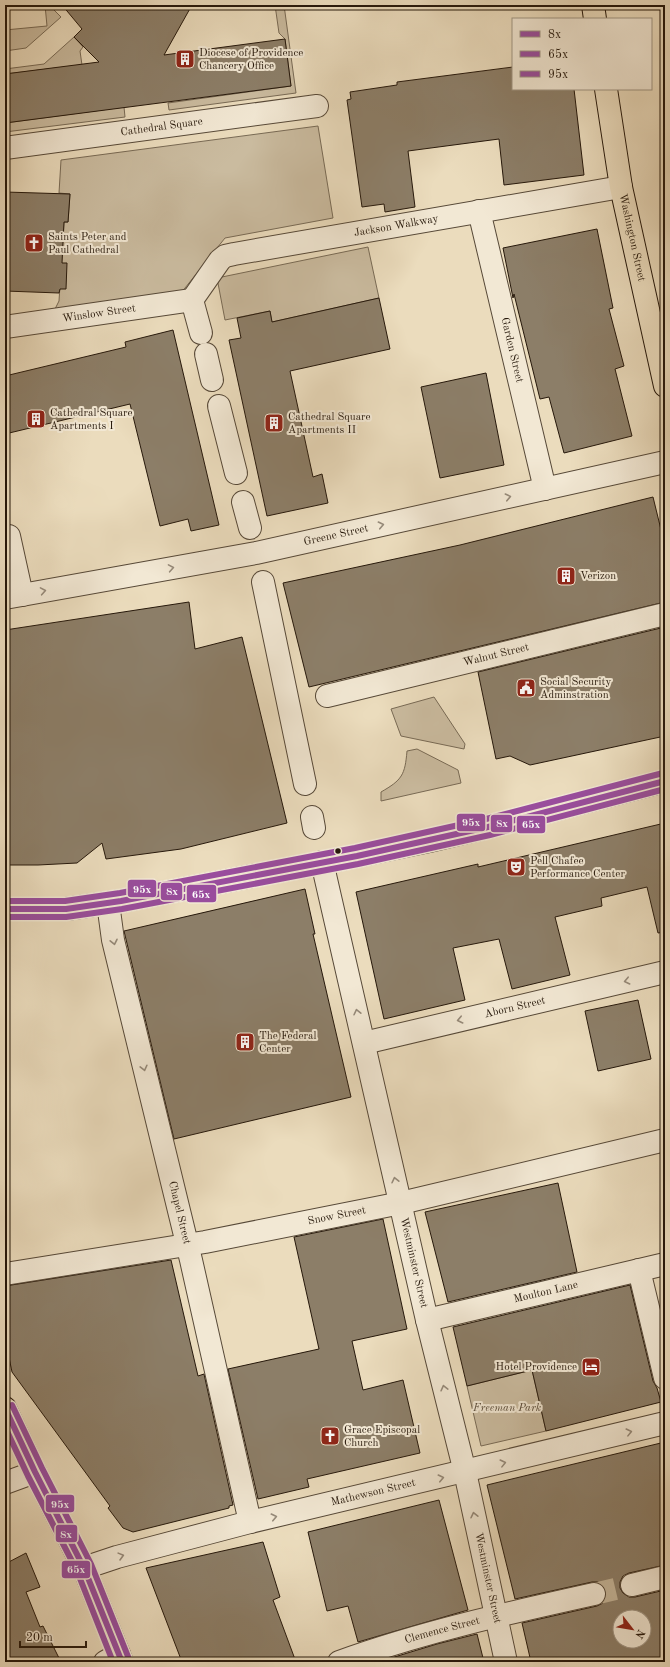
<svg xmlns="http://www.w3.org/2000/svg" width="670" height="1667" viewBox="0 0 670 1667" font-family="'Old Standard TT',serif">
<rect width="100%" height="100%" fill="#ebdcbd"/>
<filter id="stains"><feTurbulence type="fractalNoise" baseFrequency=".005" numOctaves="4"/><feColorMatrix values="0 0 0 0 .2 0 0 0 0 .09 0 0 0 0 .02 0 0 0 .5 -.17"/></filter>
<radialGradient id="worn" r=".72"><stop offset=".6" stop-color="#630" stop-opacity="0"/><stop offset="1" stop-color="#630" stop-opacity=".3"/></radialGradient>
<!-- green -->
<g fill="#cabb9f" stroke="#786a55">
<polygon points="45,5 49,5 61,17 26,48 5,51 5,30 47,26"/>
<polygon points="275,5 284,5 296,93 169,110 168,103 291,86 285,39 279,33"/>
<polygon points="74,37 83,47 80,51 82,65 5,74 5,69 44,64"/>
<polygon points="124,107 125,117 5,132 5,123"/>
<polygon points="318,126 333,218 225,238 181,293 55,309 59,301 64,222 68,222 70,194 59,193 61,160"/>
<polygon points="368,247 379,298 272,322 270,311 225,320 217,278"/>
<polygon points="434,697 465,744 464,749 401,736 391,709"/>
<path d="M417 749 458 770 461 783 381 801V792C402 780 405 775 407 751Z"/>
<polygon points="532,1370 546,1431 481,1446 467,1386"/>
</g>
<!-- building -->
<g fill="#8c7e68" stroke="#26180b" fill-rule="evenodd">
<polygon points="62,5 192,5 164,55 285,39 291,86 5,123 5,74 99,62 74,37 82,29"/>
<polygon points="513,67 513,89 574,89 584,175 504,185 499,139 408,151 415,207 385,212 384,204 362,207 347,100 351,99 350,92 397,85 397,82"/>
<polygon points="5,192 70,194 68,222 64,222 62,263 67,263 66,289 60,289 59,293 5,291"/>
<polygon points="597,229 613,308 609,309 624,366 615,369 632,436 564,453 549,397 540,399 514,294 513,298 503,248"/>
<polygon points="379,298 390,349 290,371 313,477 322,474 328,503 267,516 229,340 241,338 237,318 270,311 272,322"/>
<polygon points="173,330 219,525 191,531 188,519 160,526 130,404 5,434 5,376 126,347 125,342"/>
<polygon points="486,373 504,465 440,478 421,387"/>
<polygon points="653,497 665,546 665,602 309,687 283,583 460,545"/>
<polygon points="189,602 195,649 242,637 287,823 181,849 106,859 102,843 77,863 38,865 5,865 5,630"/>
<polygon points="665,627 665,736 530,765 510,756 496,759 478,672"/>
<polygon points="665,823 665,932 658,933 647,887 601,898 602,906 555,917 570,975 512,989 499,939 453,948 465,1000 384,1019 356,892 478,864 478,867"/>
<polygon points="305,889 315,934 313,934 351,1097 174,1139 124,931"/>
<polygon points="638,1000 651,1059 598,1071 585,1011"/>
<polygon points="558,1183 577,1272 448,1302 425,1212"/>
<polygon points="383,1219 407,1329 352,1341 363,1390 403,1380 420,1453 307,1479 309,1487 258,1499 228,1369 319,1349 294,1237"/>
<polygon points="171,1260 198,1376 204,1374 233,1505 229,1506 229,1508 133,1532 123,1528 108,1508 110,1506 12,1372 5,1338 5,1286"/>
<polygon points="630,1285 653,1381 657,1388 661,1402 546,1431 532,1370 467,1386 453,1327"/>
<path d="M665 1442V1565L629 1573 623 1576 620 1582V1588L623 1593 629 1597H635L665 1590V1662H531L522 1623 597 1606 603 1603 606 1598V1591L603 1585 598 1582H592L515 1599 487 1485ZM620 1617H644V1641H620Z"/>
<polygon points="439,1500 468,1610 358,1642 348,1606 327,1611 308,1532"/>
<polygon points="263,1542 280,1597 273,1600 296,1662 182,1662 146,1568"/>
<polygon points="26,1553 40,1587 26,1592 40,1627 43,1626 61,1662 5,1662 5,1564"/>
<polygon points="477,1634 484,1662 378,1662 437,1644"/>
</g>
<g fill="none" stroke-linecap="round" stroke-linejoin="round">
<!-- minor-tunnel -->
<polyline stroke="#c4b599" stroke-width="22" stroke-dasharray="22 11" stroke-linecap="butt" points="594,1594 632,1585"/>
<!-- minor casing -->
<g stroke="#574938" stroke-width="24">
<g id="minor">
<path id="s1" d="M5 148 317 106"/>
<path id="s2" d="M479 211 545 489"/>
<path id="s3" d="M192 300 220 260 225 256 234 254 621 187"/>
<polyline points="192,300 201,333"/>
<path id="s4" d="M5 327 192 300"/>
<polyline points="206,354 212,380"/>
<polyline points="219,406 236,473"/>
<polyline points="243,502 250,528"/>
<polyline points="9,536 22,595"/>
<polyline points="263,582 305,784"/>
<path id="s5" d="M5 598 256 553 665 462"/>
<path id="s6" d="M327 696 665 614"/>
<polyline points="312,817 314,828"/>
<path id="s7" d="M322 862 427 1320 465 1472 506 1662"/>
<path id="s8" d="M108 903 113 940 191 1260 250 1522"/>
<path id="s9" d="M364 1043 665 972"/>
<polyline points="639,1270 665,1378"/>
<path id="s10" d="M5 1274 205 1242 401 1203 665 1140"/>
<path id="s11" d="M427 1320 665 1264"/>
<polyline points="5,1483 35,1472"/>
<path id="s12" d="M84 1568 117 1557 250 1522 665 1423"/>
<polyline points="632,1585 665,1577"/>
<polyline points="105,1662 119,1654"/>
<path id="s13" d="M339 1662C422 1632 508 1613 594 1594"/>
</g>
</g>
<!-- major casing -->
<g stroke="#26180b" stroke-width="24">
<g id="major">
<polyline points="593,5 595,19"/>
<path id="s14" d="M606 89 621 187 665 386"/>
<polyline points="5,909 66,909 80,907 121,901 357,856 429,841 488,827 665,781"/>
<polyline points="5,1408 35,1472 84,1568 122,1662"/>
</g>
</g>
<!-- minor -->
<use href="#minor" stroke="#f2e8d4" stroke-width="22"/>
<!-- major -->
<use href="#major" stroke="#ebdcbd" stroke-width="22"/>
<!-- bus-1 casing -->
<g stroke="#f2e8d4" stroke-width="9">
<g id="bus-1">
<polyline points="5,909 66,909 121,901 357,856 488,827 665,781"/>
<polyline points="5,1408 35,1472 84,1568 122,1662"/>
</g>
</g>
<!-- bus-2 casing -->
<g stroke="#f2e8d4" stroke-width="9">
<g id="bus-2">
<polyline points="5,917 66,917 122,909 358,864 490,835 665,789"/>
<polyline points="5,1427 28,1476 77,1571 113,1662"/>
</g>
</g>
<!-- bus-3 casing -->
<g stroke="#f2e8d4" stroke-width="9">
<g id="bus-3">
<polyline points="5,901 65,901 120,893 355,848 486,819 663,773"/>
<polyline points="12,1405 42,1468 91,1564 129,1659"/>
</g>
</g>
<!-- bus-1 -->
<use href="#bus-1" stroke="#994d9d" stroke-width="6"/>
<!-- bus-2 -->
<use href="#bus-2" stroke="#994d9d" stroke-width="6"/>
<!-- bus-3 -->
<use href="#bus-3" stroke="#994d9d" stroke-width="6"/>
</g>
<!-- one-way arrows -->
<defs><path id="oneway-chevron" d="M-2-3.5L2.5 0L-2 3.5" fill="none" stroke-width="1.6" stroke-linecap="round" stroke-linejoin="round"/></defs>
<g stroke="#968a7a">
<use href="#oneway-chevron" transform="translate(508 497) rotate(-13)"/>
<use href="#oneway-chevron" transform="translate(381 525) rotate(-12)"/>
<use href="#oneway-chevron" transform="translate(171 568) rotate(-10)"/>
<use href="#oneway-chevron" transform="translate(43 591) rotate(-10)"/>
<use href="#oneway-chevron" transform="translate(114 942) rotate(78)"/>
<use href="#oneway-chevron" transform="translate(627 981) rotate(167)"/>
<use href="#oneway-chevron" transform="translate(357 1012) rotate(-103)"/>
<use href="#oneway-chevron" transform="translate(460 1020) rotate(167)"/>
<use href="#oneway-chevron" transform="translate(144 1068) rotate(76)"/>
<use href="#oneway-chevron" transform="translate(395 1180) rotate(-103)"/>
<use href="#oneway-chevron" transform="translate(444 1388) rotate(-104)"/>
<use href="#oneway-chevron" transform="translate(629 1432) rotate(-14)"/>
<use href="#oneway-chevron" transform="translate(503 1463) rotate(-14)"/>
<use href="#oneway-chevron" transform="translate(441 1478) rotate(-13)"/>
<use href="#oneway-chevron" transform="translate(474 1515) rotate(-103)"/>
<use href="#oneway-chevron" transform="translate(274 1517) rotate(-13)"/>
<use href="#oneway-chevron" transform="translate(121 1556) rotate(-15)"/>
</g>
<!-- icons -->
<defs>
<g id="building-square" transform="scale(1)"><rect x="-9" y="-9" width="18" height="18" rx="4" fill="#8f2418" stroke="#f2e8d4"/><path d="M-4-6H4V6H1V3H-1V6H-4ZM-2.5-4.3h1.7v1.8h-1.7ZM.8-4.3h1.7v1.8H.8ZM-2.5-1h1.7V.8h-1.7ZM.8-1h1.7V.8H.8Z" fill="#fff"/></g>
<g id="church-square" transform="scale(1)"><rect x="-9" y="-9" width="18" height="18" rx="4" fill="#8f2418" stroke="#f2e8d4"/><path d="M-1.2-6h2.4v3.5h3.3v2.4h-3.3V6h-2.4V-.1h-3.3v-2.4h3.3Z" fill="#fff"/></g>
<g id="civic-square" transform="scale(1)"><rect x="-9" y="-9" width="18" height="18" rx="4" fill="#8f2418" stroke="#f2e8d4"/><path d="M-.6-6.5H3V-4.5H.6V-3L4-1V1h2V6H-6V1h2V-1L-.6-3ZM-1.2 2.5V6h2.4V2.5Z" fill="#fff"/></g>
<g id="theatre-square" transform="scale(1)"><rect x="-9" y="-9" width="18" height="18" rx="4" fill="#8f2418" stroke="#f2e8d4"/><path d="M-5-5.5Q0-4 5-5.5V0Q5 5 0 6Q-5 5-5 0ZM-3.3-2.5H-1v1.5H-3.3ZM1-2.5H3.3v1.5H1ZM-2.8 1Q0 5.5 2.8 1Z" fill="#fff"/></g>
<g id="hotel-square" transform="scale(1)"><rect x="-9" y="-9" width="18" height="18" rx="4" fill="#8f2418" stroke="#f2e8d4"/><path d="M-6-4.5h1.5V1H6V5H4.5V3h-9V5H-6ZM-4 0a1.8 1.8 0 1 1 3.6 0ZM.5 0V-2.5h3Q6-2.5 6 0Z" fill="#fff"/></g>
</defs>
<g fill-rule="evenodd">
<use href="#building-square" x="185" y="59"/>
<use href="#church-square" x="34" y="243"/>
<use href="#building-square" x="36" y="419"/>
<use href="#building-square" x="274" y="423"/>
<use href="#building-square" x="566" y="576"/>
<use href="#civic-square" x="526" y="688"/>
<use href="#theatre-square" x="516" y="867"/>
<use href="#building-square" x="245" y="1042"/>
<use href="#hotel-square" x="591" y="1367"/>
<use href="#church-square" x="330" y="1436"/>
</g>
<!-- markers -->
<circle fill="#26180b" stroke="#f2e8d4" stroke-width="1.5" cx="338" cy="851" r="3.5"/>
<g text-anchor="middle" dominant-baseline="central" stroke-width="4" stroke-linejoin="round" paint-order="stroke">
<!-- poi labels -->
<g font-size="11" fill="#26180b" stroke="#f2e8d4" text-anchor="start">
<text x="199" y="53">Diocese of Providence<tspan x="199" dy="13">Chancery Office</tspan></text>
<text x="48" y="237">Saints Peter and<tspan x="48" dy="13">Paul Cathedral</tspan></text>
<text x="50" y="413">Cathedral Square<tspan x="50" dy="13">Apartments I</tspan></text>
<text x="288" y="417">Cathedral Square<tspan x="288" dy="13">Apartments II</tspan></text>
<text x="580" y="576">Verizon</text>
<text x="540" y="682">Social Security<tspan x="540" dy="13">Adminstration</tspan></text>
<text x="530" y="861">Pell Chafee<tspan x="530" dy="13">Performance Center</tspan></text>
<text x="259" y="1036">The Federal<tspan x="259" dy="13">Center</tspan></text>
<text x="577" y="1367" text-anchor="end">Hotel Providence</text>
<text x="344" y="1430">Grace Episcopal<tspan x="344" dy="13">Church</tspan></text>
</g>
<!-- street labels -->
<g font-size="11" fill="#26180b" stroke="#f2e8d4">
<text stroke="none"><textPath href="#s1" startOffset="158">Cathedral Square</textPath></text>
<text stroke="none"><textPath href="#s3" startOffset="229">Jackson Walkway</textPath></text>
<text stroke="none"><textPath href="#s14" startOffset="151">Washington Street</textPath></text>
<text stroke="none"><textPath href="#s4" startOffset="95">Winslow Street</textPath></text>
<text stroke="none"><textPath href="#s2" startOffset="143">Garden Street</textPath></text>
<text stroke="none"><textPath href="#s5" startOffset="337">Greene Street</textPath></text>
<text stroke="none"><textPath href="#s6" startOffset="174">Walnut Street</textPath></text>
<text stroke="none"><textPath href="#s9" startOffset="155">Aborn Street</textPath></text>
<text stroke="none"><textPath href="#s8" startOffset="318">Chapel Street</textPath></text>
<text stroke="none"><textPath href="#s10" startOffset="337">Snow Street</textPath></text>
<text stroke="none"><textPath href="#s7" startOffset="411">Westminster Street</textPath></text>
<text stroke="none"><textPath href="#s11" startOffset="122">Moulton Lane</textPath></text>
<text stroke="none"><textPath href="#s12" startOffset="299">Mathewson Street</textPath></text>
<text stroke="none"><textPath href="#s7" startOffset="735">Westminster Street</textPath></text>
<text stroke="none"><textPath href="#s13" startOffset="108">Clemence Street</textPath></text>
</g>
<!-- park labels -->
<g font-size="11" font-style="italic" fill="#574937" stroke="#f2e8d4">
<text x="507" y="1408">Freeman Park</text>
</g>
</g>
<g stroke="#f2e8d4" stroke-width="1.5">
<rect x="456" y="813" width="30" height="19" rx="4" fill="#994d9d"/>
<rect x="490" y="814" width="23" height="19" rx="4" fill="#994d9d"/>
<rect x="516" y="815" width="30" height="19" rx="4" fill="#994d9d"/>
<rect x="127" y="879" width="30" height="19" rx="4" fill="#994d9d"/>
<rect x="160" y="882" width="23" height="19" rx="4" fill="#994d9d"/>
<rect x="186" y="884" width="31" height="19" rx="4" fill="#994d9d"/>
<rect x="45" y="1494" width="30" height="19" rx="4" fill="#994d9d"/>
<rect x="55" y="1524" width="23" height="19" rx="4" fill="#994d9d"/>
<rect x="61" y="1560" width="30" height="19" rx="4" fill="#994d9d"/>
</g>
<g font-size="11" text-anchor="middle" font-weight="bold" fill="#fff">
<text x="471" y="826">95x</text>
<text x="502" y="827">8x</text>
<text x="531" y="828">65x</text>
<text x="142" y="893">95x</text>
<text x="172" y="895">8x</text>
<text x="201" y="898">65x</text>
<text x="60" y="1508">95x</text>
<text x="66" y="1538">8x</text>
<text x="76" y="1573">65x</text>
</g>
<!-- margin -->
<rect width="670" height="1667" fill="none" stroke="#ebdcbd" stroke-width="20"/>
<rect x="6" y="6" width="658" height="1655" fill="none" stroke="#26180b" stroke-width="2"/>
<rect x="10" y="10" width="650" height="1647" fill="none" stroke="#26180b"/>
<!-- legend -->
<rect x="512" y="18" width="140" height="72" fill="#f2e8d4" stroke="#a09584"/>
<rect x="520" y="31" width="20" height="6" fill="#994d9d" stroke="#a09584"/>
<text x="548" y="38" font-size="12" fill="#26180b">8x</text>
<rect x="520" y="51" width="20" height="6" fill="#994d9d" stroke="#a09584"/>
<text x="548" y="58" font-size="12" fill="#26180b">65x</text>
<rect x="520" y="71" width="20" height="6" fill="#994d9d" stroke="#a09584"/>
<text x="548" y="78" font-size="12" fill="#26180b">95x</text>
<!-- north arrow -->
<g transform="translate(632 1629) rotate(121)"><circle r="19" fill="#f2e8d4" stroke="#a09584"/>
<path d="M0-3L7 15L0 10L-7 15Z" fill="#8f2418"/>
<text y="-6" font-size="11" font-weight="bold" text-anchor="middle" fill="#26180b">N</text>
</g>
<!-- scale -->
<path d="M20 1641v6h66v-6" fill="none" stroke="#26180b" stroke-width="2"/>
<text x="26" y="1641" font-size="12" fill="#26180b" stroke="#f2e8d4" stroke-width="3" paint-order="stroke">20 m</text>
<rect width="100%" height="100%" filter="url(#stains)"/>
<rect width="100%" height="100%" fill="url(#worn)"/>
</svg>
